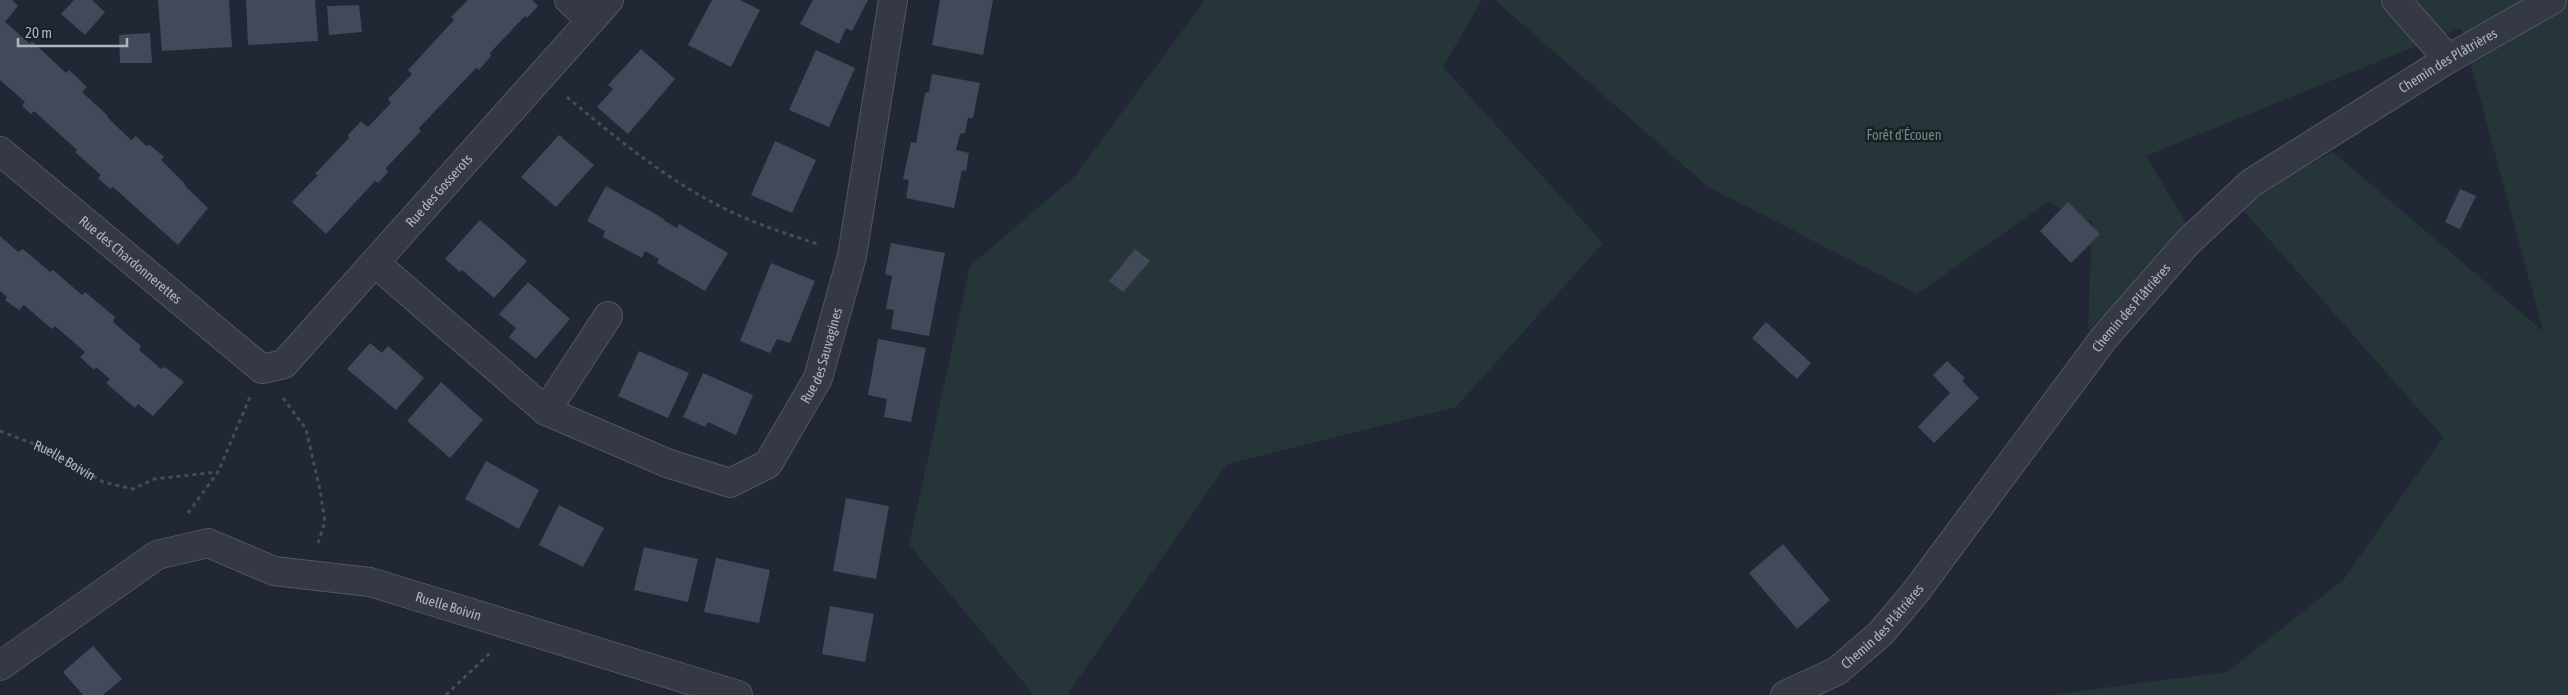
<svg xmlns="http://www.w3.org/2000/svg" width="2568" height="695" viewBox="0 0 2568 695" font-family="'Asap Condensed',sans-serif">
<rect width="100%" height="100%" fill="#212734"/>
<!-- green -->
<g fill="#263538">
<polygon points="1205,0 1482,0 1443,67 1603,243 1456,407 1227,464 1067,695 1034,695 909,545 970,266 1075,176"/>
<polygon points="1495,0 2568,0 2568,695 2049,695 2227,672 2344,579 2443,437 2237,203 2333,152 2543,331 2461,28 2146,156 2192,233 2088,330 2092,222 2048,202 1917,294 1708,187"/>
</g>
<!-- building -->
<g fill="#424959">
<polygon points="0,0 12,0 18,6 5,22 30,44 32,41 66,73 69,70 87,87 82,92 108,116 107,117 131,140 136,136 146,146 150,145 164,157 161,160 184,183 186,187 208,208 178,245 113,187 110,189 98,178 101,175 75,152 77,150 34,111 31,114 22,106 25,102 0,80"/>
<polygon points="74,0 92,0 105,12 85,35 61,14"/>
<polygon points="158,0 229,0 232,47 162,51"/>
<polygon points="246,0 315,0 318,41 248,45"/>
<polygon points="468,0 532,0 538,6 527,18 525,16 490,53 491,56 479,70 476,68 419,128 421,131 386,168 388,172 378,183 375,181 326,234 292,202 318,175 315,174 349,138 348,135 361,121 368,127 391,103 388,99 412,74 408,70 454,20 451,17"/>
<polygon points="712,0 740,0 760,10 731,67 688,45"/>
<polygon points="813,0 868,0 852,31 846,28 839,44 800,24"/>
<polygon points="940,0 993,0 983,55 932,45"/>
<polygon points="359,5 362,32 329,35 327,6"/>
<polygon points="150,33 152,63 120,63 119,35"/>
<polygon points="641,49 675,79 628,134 597,107 613,89 608,85"/>
<polygon points="816,50 855,68 829,127 789,110"/>
<polygon points="932,74 980,83 973,118 968,118 965,133 960,134 956,150 969,153 966,171 962,170 954,208 906,198 909,180 903,179 911,142 916,143 925,93 929,92"/>
<polygon points="559,135 594,165 556,207 521,177"/>
<polygon points="775,141 816,160 792,213 751,195"/>
<polygon points="606,186 664,219 663,220 677,228 679,224 728,253 705,291 657,263 659,259 645,251 642,258 603,237 605,231 587,221"/>
<polygon points="2460,189 2476,196 2460,229 2445,222"/>
<polygon points="2068,202 2100,234 2071,263 2040,231"/>
<polygon points="480,220 527,261 494,298 462,270 460,272 445,259"/>
<polygon points="0,236 18,252 23,249 50,272 53,270 82,295 85,292 115,317 113,322 141,346 139,350 161,369 165,367 184,382 153,416 138,404 135,408 106,383 110,379 96,367 94,370 80,357 85,352 55,326 52,329 24,305 19,310 5,300 7,297 0,291"/>
<polygon points="891,243 945,253 929,336 891,329 894,310 886,309 892,276 885,274"/>
<polygon points="1135,249 1150,261 1123,292 1109,281"/>
<polygon points="771,263 815,281 790,343 777,339 770,353 740,341"/>
<polygon points="528,282 570,319 536,359 509,337 516,328 499,314"/>
<polygon points="1766,322 1811,363 1797,379 1752,338"/>
<polygon points="878,339 926,348 911,422 884,417 887,399 868,395"/>
<polygon points="370,343 382,353 388,346 424,378 396,410 347,369"/>
<polygon points="639,351 689,373 668,418 618,396"/>
<polygon points="1947,361 1965,378 1962,381 1979,398 1934,443 1918,427 1950,393 1933,375"/>
<polygon points="703,373 753,395 736,435 708,422 705,427 683,417"/>
<polygon points="441,382 483,420 450,458 407,421"/>
<polygon points="486,461 539,490 519,529 465,499"/>
<polygon points="846,498 889,506 876,579 833,571"/>
<polygon points="559,505 604,528 583,567 539,545"/>
<polygon points="1783,544 1830,600 1797,629 1749,573"/>
<polygon points="644,547 698,559 688,602 634,590"/>
<polygon points="716,558 770,570 759,623 704,612"/>
<polygon points="830,606 874,614 865,662 822,654"/>
<polygon points="93,646 122,679 103,695 83,695 63,672"/>
</g>
<g fill="none" stroke-linecap="round" stroke-linejoin="round">
<!-- street casing -->
<g stroke="#525663" stroke-width="30">
<g id="street">
<polyline points="569,0 591,20"/>
<polyline points="2396,0 2448,59"/>
<path id="s2" d="M0 151 262 369 284 364 609 0"/>
<polyline points="375,263 546,411 608,316"/>
<path id="s3" d="M546 411 667 463 730 483 768 464 818 378 852 256 893 0"/>
<path id="s4" d="M0 666 157 555 208 543 274 571 370 582 738 695"/>
<path id="s5" d="M1785 695 1837 671 1880 634 1914 594 2104 338 2188 242 2251 183 2448 59 2552 0"/>
</g>
</g>
<!-- path -->
<g stroke="#425055" stroke-width="3" stroke-dasharray="4 4" stroke-linecap="butt">
<path d="M567 97C622 143 679 190 745 218 770 229 795 236 820 245"/>
<polyline points="283,398 306,429 320,490 325,522 318,543"/>
<path id="s1" d="M0 431 47 449 103 482 133 489 154 479 218 472"/>
<polyline points="188,513 218,472 250,397"/>
<polyline points="446,695 490,653"/>
</g>
<!-- street -->
<use href="#street" stroke="#343945" stroke-width="28"/>
</g>
<g text-anchor="middle" dominant-baseline="central" stroke-width="5" stroke-linejoin="round" paint-order="stroke">
<!-- street labels -->
<g font-size="14" fill="#aeb3c2" stroke="#1a1e29">
<text stroke="none"><textPath href="#s5" startOffset="931">Chemin des Plâtrières</textPath></text>
<text stroke="none"><textPath href="#s2" startOffset="596">Rue des Gosserots</textPath></text>
<text stroke="none"><textPath href="#s2" startOffset="170">Rue des Chardonnerettes</textPath></text>
<text stroke="none"><textPath href="#s5" startOffset="526">Chemin des Plâtrières</textPath></text>
<text stroke="none"><textPath href="#s3" startOffset="362">Rue des Sauvagines</textPath></text>
<text stroke="none"><textPath href="#s1" startOffset="71">Ruelle Boivin</textPath></text>
<text stroke="none"><textPath href="#s4" startOffset="495">Ruelle Boivin</textPath></text>
<text stroke="none"><textPath href="#s5" startOffset="121">Chemin des Plâtrières</textPath></text>
</g>
<!-- park labels -->
<g font-size="14" fill="#689077" stroke="#1a1e29">
<text x="1904" y="135">Forêt d'Écouen</text>
</g>
</g>
<!-- scale -->
<path d="M18 38v8h109v-8" fill="none" stroke="#aeb3c2" stroke-width="2.5"/>
<text x="25" y="38" font-size="15" fill="#aeb3c2" stroke="#1a1e29" stroke-width="4" paint-order="stroke">20 m</text>
</svg>
